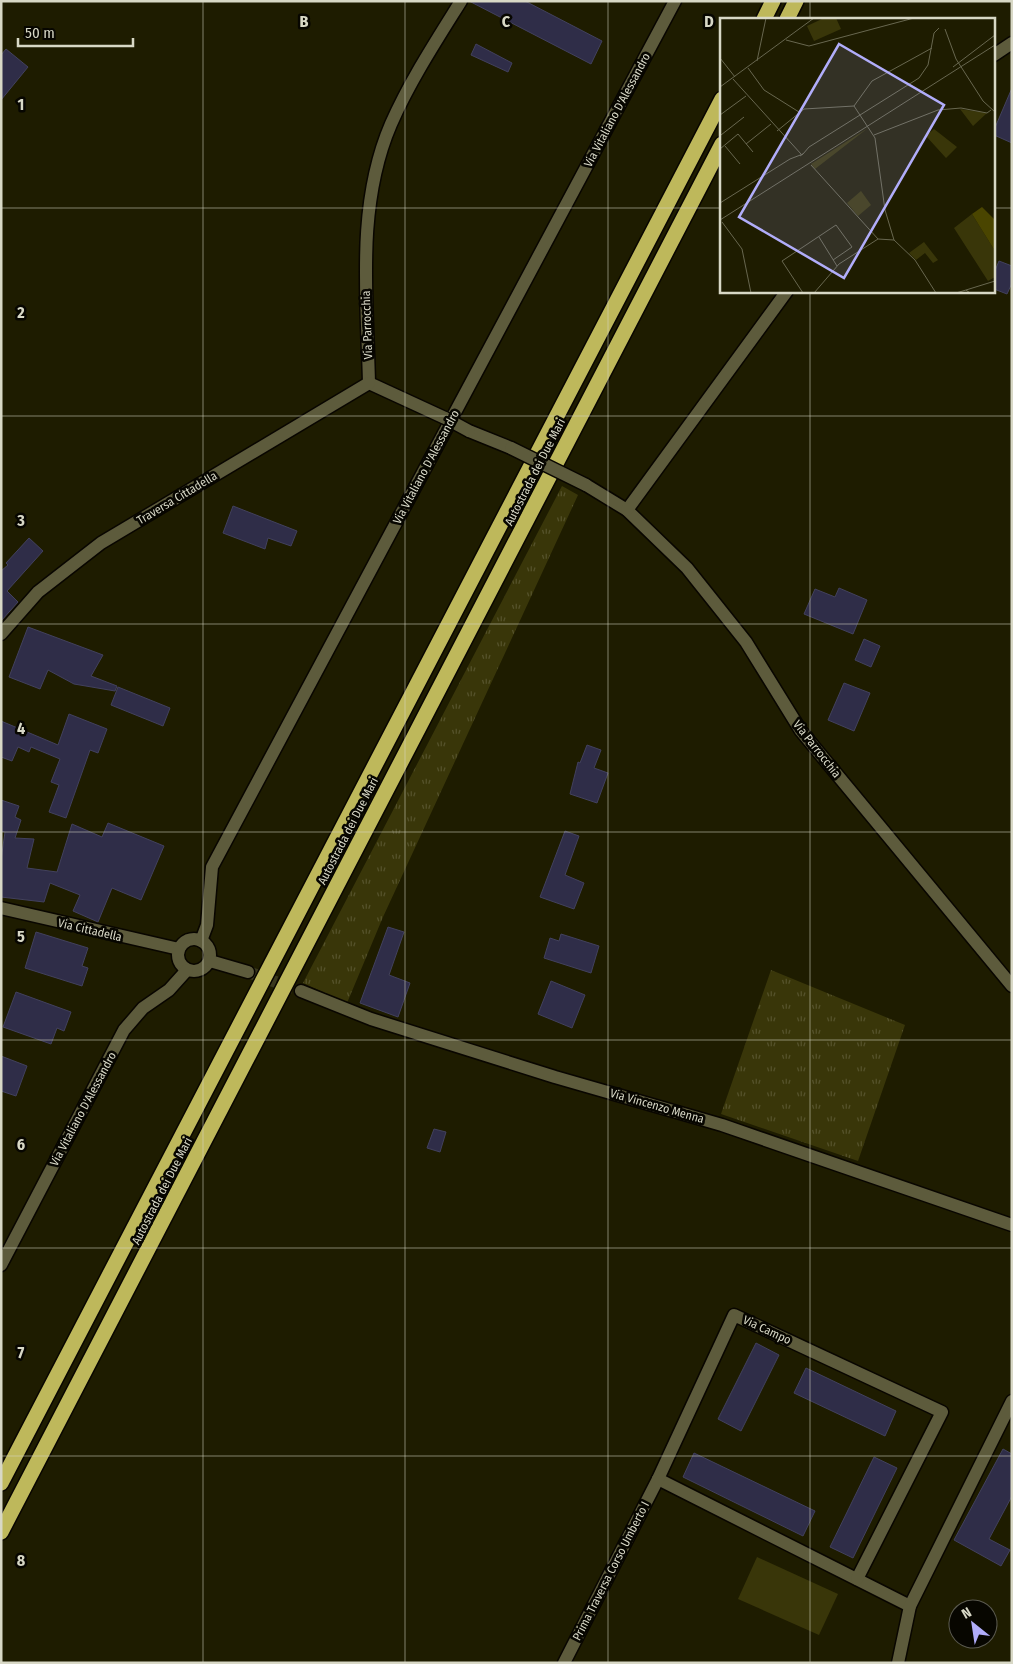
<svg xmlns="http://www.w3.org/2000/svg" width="1013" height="1664" viewBox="0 0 1013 1664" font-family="'Fira Sans Condensed',sans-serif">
<defs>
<pattern id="grass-tufts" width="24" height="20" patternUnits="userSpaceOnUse" patternTransform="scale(1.25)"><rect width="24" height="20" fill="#393609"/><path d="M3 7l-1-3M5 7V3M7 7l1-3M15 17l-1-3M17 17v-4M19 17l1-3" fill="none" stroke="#55522b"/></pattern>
</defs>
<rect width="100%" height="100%" fill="#1e1c00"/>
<!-- grass -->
<g fill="url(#grass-tufts)">
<polygon points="562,486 578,495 383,917 347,1003 303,983"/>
<polygon points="771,970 905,1025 858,1161 721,1114"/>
</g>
<!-- pitch -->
<polygon fill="#393609" points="757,1557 838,1594 819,1635 738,1599"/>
<!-- building -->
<g fill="#2f2d48" stroke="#42415d">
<polygon points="469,1 525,1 602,41 591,64"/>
<polygon points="476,44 512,63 508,72 471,55"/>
<polygon points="6,49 28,67 1,100 1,55"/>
<polygon points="1012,88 1012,143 994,135 994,130"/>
<polygon points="999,261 1012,266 1012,283 1007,294 994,289 994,273"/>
<polygon points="233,506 297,531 291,546 268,538 265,549 223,533"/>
<polygon points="29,538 43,551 7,591 18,602 1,621 1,571 8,565 6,563"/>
<polygon points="839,588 867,600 853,634 804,614 815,589 835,597"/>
<polygon points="28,627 103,655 91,676 117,686 115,691 74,684 48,670 40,689 9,677"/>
<polygon points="864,639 880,646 871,667 855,660"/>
<polygon points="844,683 870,693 854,731 828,720"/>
<polygon points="118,687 170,708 163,726 111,705"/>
<polygon points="69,714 107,729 98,753 90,750 66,818 49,812 59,785 51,782 60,759 31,747 29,752 18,747 12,761 1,757 1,721 58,745"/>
<polygon points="587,745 601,750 594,768 608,773 597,803 570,794 578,762 580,763"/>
<polygon points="1,800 19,806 15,817 21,820 15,838 34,839 27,868 57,872 72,824 102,837 108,823 164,846 141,900 112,888 98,922 73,911 80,895 50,883 44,902 1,897 1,860 5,832 1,831"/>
<polygon points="565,831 579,836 565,875 584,883 574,909 540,897"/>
<polygon points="388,927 404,932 389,975 410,983 398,1017 360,1003"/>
<polygon points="36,932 88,948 82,966 88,968 82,986 25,968"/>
<polygon points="561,934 599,946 591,973 544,958 550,938 559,941"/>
<polygon points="551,981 585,995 572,1028 538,1014"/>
<polygon points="16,992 71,1012 64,1031 57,1028 51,1044 3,1027"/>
<polygon points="1,1056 27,1066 16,1096 1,1091"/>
<polygon points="434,1129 446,1132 440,1152 427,1148"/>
<polygon points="756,1343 779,1355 741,1431 718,1419"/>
<polygon points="806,1368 896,1411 885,1436 794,1393"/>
<polygon points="1003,1449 1012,1454 1012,1496 989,1539 1010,1550 1001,1566 954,1540"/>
<polygon points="694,1453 815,1511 803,1536 683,1477"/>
<polygon points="874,1457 897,1468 853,1558 830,1547"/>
</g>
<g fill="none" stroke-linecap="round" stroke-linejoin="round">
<!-- minor-tunnel -->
<polyline stroke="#3a381e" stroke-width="12" stroke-dasharray="12 6" stroke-linecap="butt" points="248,972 301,991"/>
<!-- minor casing -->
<g stroke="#090600" stroke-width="15">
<g id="minor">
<polyline points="994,55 1012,43"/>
<path d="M445 418 369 383C367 297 356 205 391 124 410 81 436 41 461 1"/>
<polyline points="469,431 511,448"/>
<polyline points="586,485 627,510 687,568 746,642 801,731 1012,986"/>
<polyline points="627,510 787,291"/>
<polyline points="1,634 38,592 101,543 369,383"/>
<polyline points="1,908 179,949"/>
<circle cx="194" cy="955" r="16"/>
<polyline points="201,941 207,925 212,867 675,1"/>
<polyline points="210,961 248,972"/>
<polyline points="301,991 371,1019 555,1077 722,1125 1012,1225"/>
<polyline points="1,1265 124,1030 143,1008 169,990 187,970"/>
<polyline points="658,1479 910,1606"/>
<polyline points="564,1663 658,1479 734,1315 942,1412 857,1579"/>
<polyline points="898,1663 910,1606 1012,1401"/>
</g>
</g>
<!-- motorway casing -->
<g stroke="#090600" stroke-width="18">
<g id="motorway">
<polyline points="764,19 773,1"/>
<polyline points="787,19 796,1"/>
<polyline points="1,1483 722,99"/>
<polyline points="1,1532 722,144"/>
</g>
</g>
<!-- minor -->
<use href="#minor" stroke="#5d5b3c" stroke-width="12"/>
<!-- motorway -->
<use href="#motorway" stroke="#beb85b" stroke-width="15"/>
<!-- minor-bridge casing -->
<g stroke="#090600" stroke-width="15" stroke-linecap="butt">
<g id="minor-bridge">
<polyline points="445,418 469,431"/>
<polyline points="511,448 586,485"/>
</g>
</g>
<!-- minor-bridge -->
<use href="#minor-bridge" stroke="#5d5b3c" stroke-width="12"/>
</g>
<!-- grid -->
<path fill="none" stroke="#d8d8c6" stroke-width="1" stroke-opacity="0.55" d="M203 1V1663M405 1V1663M608 1V1663M810 1V19M1 208H722M994 208H1012M810 291V1663M1 416H1012M1 624H1012M1 832H1012M1 1040H1012M1 1248H1012M1 1456H1012"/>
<g text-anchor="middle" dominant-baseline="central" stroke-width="5" stroke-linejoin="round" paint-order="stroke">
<!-- street labels -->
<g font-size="12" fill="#d8d8c6" stroke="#070600">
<text transform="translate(617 110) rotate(-62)">Via Vitaliano D'Alessandro</text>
<text transform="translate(367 325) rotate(-92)">Via Parrocchia</text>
<text transform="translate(426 467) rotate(-62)">Via Vitaliano D'Alessandro</text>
<text transform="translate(535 472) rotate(-63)">Autostrada dei Due Mari</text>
<text transform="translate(177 498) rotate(-31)">Traversa Cittadella</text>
<text transform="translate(817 749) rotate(52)">Via Parrocchia</text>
<text transform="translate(348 831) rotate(-63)">Autostrada dei Due Mari</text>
<text transform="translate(90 930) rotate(13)">Via Cittadella</text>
<text transform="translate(657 1106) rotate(16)">Via Vincenzo Menna</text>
<text transform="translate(83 1109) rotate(-62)">Via Vitaliano D'Alessandro</text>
<text transform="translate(162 1191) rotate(-63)">Autostrada dei Due Mari</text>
<text transform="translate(767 1330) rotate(25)">Via Campo</text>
<text transform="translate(611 1571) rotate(-63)">Prima Traversa Corso Umberto I</text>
</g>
</g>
<!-- overview -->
<g transform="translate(720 18)">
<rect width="275" height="275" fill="#1e1c00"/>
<path d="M240 91 267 95 253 108ZM148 110 95 151 91 146ZM214 111 237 129 226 140 206 118ZM141 173 151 187 138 198 127 185ZM252 196 275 233V259L268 263 234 210ZM204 224 218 242 213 245 205 235 196 242 189 235Z" fill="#393609"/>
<path d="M262 189 275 202V233L252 196Z" fill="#4a4500"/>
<path d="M104 0H116L121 11 94 23 87 8Z" fill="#393609"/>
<path fill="none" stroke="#68674f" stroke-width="1" d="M225 11 236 41 263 83 275 94M66 22 89 28 194 0M0 40 15 59M37 43 46 0M233 49 275 17M28 50 44 72 79 94M13 61 81 136M0 69 94 0M0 97 26 78M57 113 84 91 134 88M1 117 24 99M154 117 218 92 241 90 267 95 271 92M26 126 51 106M5 128 20 146M0 131 18 116 33 134M83 136 89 129 199 60 208 47 214 15 219 10M91 147 158 221M0 185 70 141 83 136 80 138M0 202 275 27M2 204 22 231 31 275M99 219 117 248M174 222 165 192 155 120 134 88 152 63 212 30M174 222 195 242 216 275M246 272 275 263M83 275 62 243 116 207 132 229 113 242M94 275 119 246 158 221 174 222M236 275 246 272 250 275"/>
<path fill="#b1adfa" fill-opacity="0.15" stroke="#b1adfa" stroke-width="2.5" d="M119 26 224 87 124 260 19 199Z"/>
<rect width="275" height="275" fill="none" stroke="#d8d8c6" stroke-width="2.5"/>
</g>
<g font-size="16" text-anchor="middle" font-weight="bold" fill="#d8d8c6" stroke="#070600" stroke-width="5" stroke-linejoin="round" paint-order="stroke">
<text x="304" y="27">B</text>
<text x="506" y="27">C</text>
<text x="709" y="27">D</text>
<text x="21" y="110">1</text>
<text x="21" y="318">2</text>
<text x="21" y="526">3</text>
<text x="21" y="734">4</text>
<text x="21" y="942">5</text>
<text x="21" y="1150">6</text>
<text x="21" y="1358">7</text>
<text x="21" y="1566">8</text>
</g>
<!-- border -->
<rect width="1013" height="1664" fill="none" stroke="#d8d8c6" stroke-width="5"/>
<!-- north arrow -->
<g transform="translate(973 1624) rotate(330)"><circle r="24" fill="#070600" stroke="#5b5a4f"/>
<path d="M0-4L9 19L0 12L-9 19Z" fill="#b1adfa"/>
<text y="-8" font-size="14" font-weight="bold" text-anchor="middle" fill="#d8d8c6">N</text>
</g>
<!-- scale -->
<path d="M18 38v8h115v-8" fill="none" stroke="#d8d8c6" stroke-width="2.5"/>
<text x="25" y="38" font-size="15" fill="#d8d8c6" stroke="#070600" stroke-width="4" paint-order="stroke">50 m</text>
</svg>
